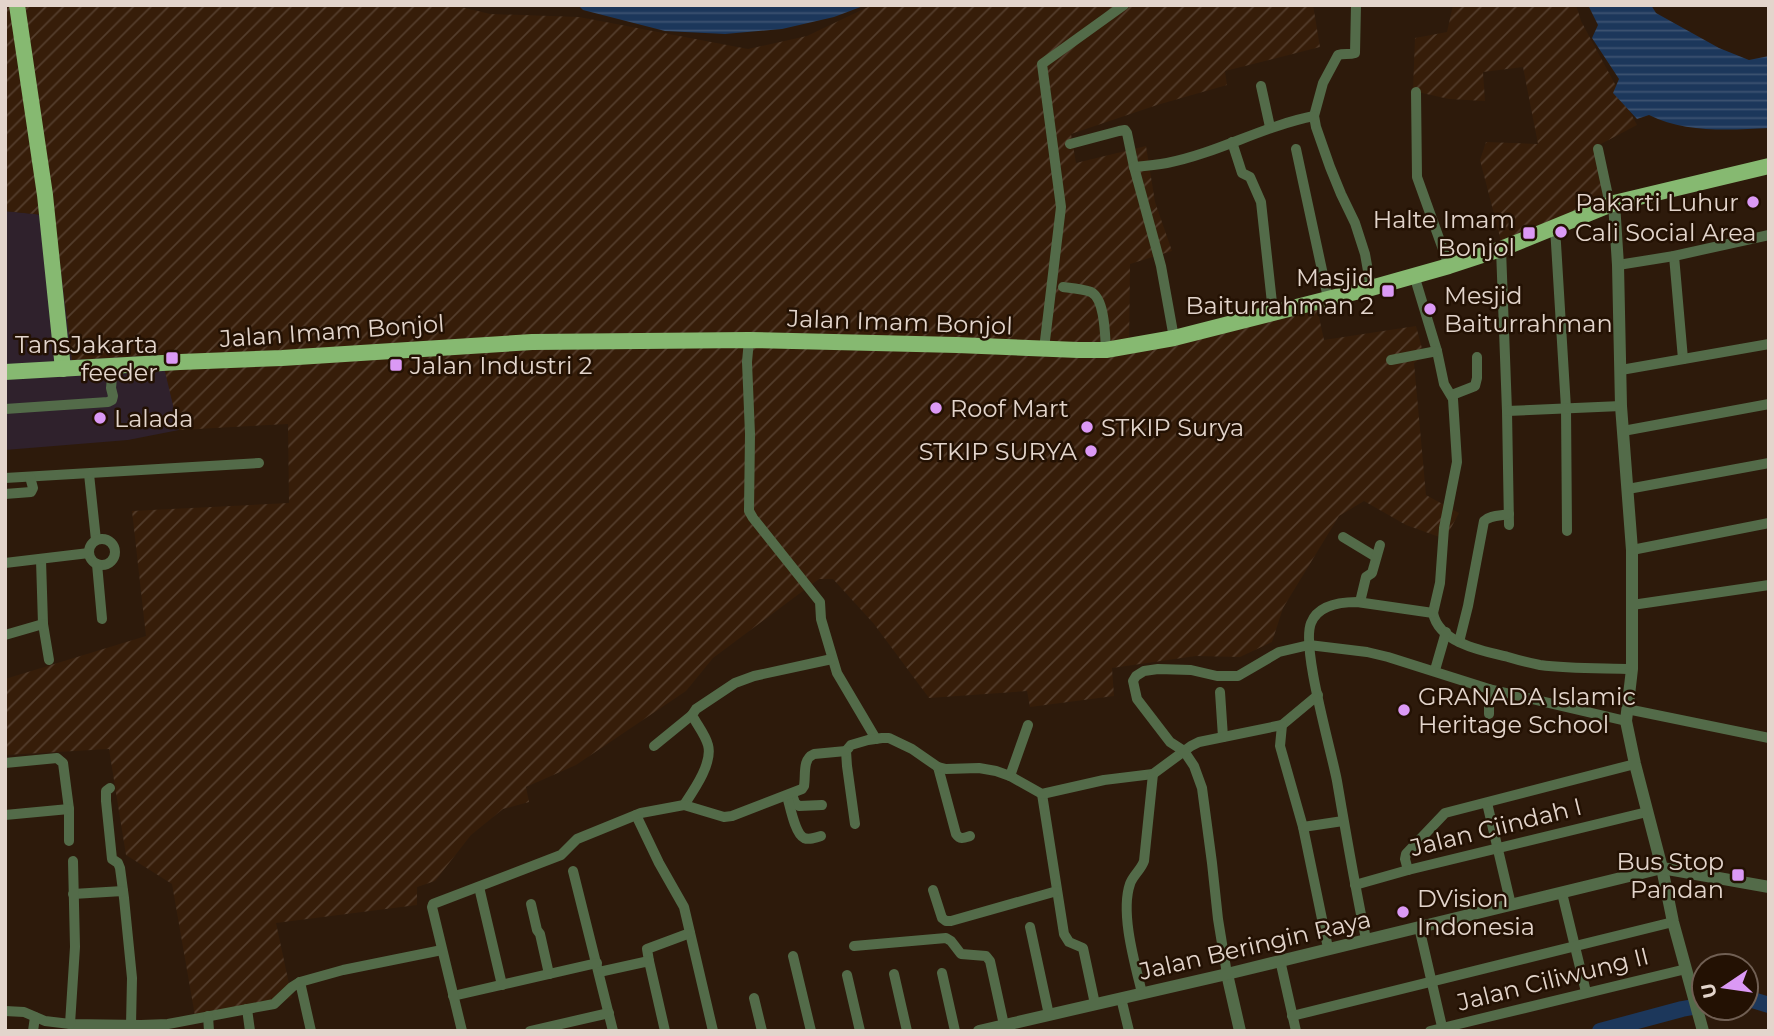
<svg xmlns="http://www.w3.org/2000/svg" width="1774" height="1036" viewBox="0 0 1774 1036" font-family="Montserrat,sans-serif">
<defs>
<pattern id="industrial-furrows" width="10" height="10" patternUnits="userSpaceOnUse" patternTransform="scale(1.75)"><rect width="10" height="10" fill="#361d09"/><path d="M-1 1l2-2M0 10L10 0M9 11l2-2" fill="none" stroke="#533d2c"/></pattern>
<pattern id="water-rules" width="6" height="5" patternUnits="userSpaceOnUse" patternTransform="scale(1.75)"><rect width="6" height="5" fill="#1c375b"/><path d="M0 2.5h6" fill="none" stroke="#3d5371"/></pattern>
</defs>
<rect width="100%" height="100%" fill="#2d1a0b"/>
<!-- commercial -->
<polygon fill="#2f212c" points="5,211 54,216 162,354 179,430 128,440 5,450"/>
<!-- industrial -->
<g fill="url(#industrial-furrows)">
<polygon points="5,5 453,5 490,14 579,17 748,49 807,36 872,5 1313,5 1320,47 1225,71 1227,85 1157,105 1071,134 1076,163 1146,146 1155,202 1172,251 1130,264 1129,350 1317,308 1324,340 1416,326 1424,356 1414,363 1426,495 1459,513 1445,539 1406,525 1364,501 1339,516 1283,608 1272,642 1240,657 1196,656 1112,668 1114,696 1030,707 1027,691 929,698 874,624 833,579 819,579 713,658 686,691 576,765 526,787 529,802 503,809 471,835 435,881 417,887 417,905 276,923 292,998 195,1016 172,884 126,855 109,749 5,755 5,679 146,636 132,511 289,503 288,424 179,430 161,355 72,360 54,216 5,211"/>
<polygon points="1453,5 1576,5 1581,21 1637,125 1599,145 1609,196 1501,241 1480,160 1486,142 1538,144 1523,67 1483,72 1485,101 1449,99 1413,91 1415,38 1447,32"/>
</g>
<!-- water -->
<g fill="url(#water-rules)">
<polygon points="578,5 866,5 834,17 782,29 725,34 665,31 583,10"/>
<path d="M1588 5H1651L1656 13 1719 48 1749 60 1769 56V128C1729 130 1685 133 1649 115L1637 119 1613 93 1619 79 1592 38 1598 25Z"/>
</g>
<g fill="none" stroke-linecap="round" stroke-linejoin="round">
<!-- river -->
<g stroke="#1c375b" stroke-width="16">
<polyline points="1746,998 1769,1005"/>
<polyline points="1600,1031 1682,1009 1704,1005"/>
</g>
<!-- minor -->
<g stroke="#536b49" stroke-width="10">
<path d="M1356 5 1355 53C1349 55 1344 53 1338 55L1323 83 1314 116 1316 127 1330 167 1341 194 1355 223 1365 254 1371 288"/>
<polyline points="1261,86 1270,127"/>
<polyline points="1416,92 1417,177 1449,266"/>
<polyline points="1232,142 1242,173 1250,177 1261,202 1273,312"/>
<polyline points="1070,144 1119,131 1125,130 1127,133 1134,167 1161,266 1174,338"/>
<polyline points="1296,149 1328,298"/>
<polyline points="1598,149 1610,205"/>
<path d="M1134 167C1145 166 1156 165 1167 163 1218 153 1263 126 1314 116"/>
<polyline points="1555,227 1566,408 1567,531"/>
<polyline points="1501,249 1507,411 1509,525"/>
<polyline points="1674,256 1683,359"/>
<polyline points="1618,265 1674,256 1769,235"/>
<polyline points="1414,275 1437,351 1444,384 1453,399 1457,462 1444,528 1440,583 1433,613"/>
<path d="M1063 287C1071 288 1083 289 1091 292 1105 299 1105 335 1106 350"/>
<polyline points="749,340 747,362 750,434 749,511 753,518 820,602 821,619 837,673 876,739"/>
<polyline points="1044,349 1061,207 1042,64 1124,5"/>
<polyline points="1391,360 1437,351"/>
<polyline points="1621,370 1769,344"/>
<polyline points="1452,395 1475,386 1477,378 1477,357"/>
<polyline points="5,409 108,402 112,400 113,396 111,388 113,367"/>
<polyline points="1507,411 1621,406"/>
<polyline points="1623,431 1769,404"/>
<polyline points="89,474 96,540"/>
<polyline points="5,478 259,463"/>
<polyline points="1628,489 1769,463"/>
<polyline points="5,494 31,492 33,488 30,477"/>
<polyline points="1343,537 1376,557"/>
<circle cx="102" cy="552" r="13"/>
<polyline points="1632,550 1769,523"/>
<polyline points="41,560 43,624 49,660"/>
<polyline points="5,563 89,553"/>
<polyline points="97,564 102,619"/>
<polyline points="1360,602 1366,577 1372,573 1380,545"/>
<polyline points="1632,605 1769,585"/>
<path d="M1433 613C1439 643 1482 651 1508 657 1518 660 1529 663 1540 665 1570 669 1601 668 1632 669"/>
<polyline points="5,635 43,624"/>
<path d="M1459 642 1468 606 1484 521C1490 515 1501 516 1509 514"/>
<polyline points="1435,670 1446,632"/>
<polyline points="1220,692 1223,737"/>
<polyline points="1318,695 1282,725 1280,746 1303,827 1328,948"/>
<polyline points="1627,709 1769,738"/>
<polyline points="1489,714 1489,689"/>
<polyline points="654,746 692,715"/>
<polyline points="5,763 57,758 63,763 69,809 69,841"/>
<path d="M938 767 956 834C960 840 964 838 970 836"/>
<polyline points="1010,776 1028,725"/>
<polyline points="110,788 106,791 106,801 112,859 118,863 120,868 124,898 132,978 131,1025"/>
<polyline points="792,794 795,803 799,806 822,805"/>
<polyline points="1042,794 1064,934 1069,942 1083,948 1095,1004"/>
<path d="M787 796C790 806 795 834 804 838 809 840 815 838 821 836"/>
<polyline points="1487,803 1511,905"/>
<path d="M684 805C694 790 713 763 708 745 705 734 697 725 692 715L696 709 735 683 754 676 832 659"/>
<polyline points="5,815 69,809"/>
<polyline points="636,815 659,863 684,907 713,1031"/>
<polyline points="855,824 847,766 846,751 851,745 868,740 882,738 889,738 912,749 938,767 946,769 979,768 996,771 1010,776 1042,794 1104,780 1153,774 1191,746 1199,742 1282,725"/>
<polyline points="1303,827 1343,821"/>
<polyline points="1408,870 1405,859 1406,854 1445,813 1635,764"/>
<polyline points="573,871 613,1031"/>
<polyline points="1355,885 1408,870 1647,812"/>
<polyline points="479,887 502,985"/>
<polyline points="933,890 942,918 946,921 951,921 1057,891"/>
<polyline points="1562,893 1586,992"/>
<polyline points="73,894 123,891"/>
<polyline points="531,904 537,930 540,934 549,974"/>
<polyline points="1030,927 1049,1015"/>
<polyline points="1419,927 1443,1031"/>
<path d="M1366 939C1355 887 1346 834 1337 781 1331 749 1301 648 1311 623 1318 605 1340 602 1357 602L1433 613"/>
<polyline points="854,946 946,938 951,941 961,954 986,956 990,961 1004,1025"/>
<polyline points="793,956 811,1031"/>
<polyline points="1280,960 1296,1031"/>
<polyline points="649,961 647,949 690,933"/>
<polyline points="599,972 649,961 665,1031"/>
<polyline points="942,973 955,1031"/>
<polyline points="894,974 907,1031"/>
<polyline points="1227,974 1218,919 1212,863 1202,788 1194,766 1184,751 1170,742 1137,699 1133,681 1136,676 1144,671 1158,669 1191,670 1217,676 1238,676 1279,652 1309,645 1367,652 1388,657 1489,689 1626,721"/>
<polyline points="847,975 860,1031"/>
<polyline points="300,982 311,1031"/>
<path d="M1142 993C1135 964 1120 913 1130 884 1133 875 1141 870 1144 861L1153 774"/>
<polyline points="453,996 597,963"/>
<polyline points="754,998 762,1031"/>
<polyline points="1121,998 1129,1031"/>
<polyline points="247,1009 250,1031"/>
<polyline points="5,1011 24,1012 45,1021 70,1024 141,1025 168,1024 274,1004 292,987 300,982 343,970 442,950"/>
<polyline points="208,1016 209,1031"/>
<polyline points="1292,1016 1673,922"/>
<polyline points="70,1024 75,947 73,861"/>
<polyline points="33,1031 35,1017"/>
<path d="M462 1031 432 907 433 904 561 855 577 839 641 813 684 805 724 817 732 816 802 789 804 786C806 775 802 759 814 754L846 751"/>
<polyline points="530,1031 609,1013"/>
<polyline points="1430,1031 1686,969"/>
</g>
<!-- tertiary -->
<g stroke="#536b49" stroke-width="12">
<polyline points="1614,203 1618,265 1621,406 1632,550 1632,669 1626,721 1635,764 1662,868 1673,922 1703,1031"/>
<polyline points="1227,974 1240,1031"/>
<polyline points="979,1031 1227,974 1662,868 1769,887"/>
</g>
<!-- primary -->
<g stroke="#86b971" stroke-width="16">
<polyline points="17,5 45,195 63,369"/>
<polyline points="5,372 180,362 282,358 532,342 749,340 957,345 1078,350 1106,350 1174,338 1371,288 1449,266 1501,249 1614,203 1769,166"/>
</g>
</g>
<!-- markers -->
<g fill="#db99f5" stroke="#231103" stroke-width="2.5">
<circle cx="1753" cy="202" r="7"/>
<circle cx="1561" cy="232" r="7"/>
<rect x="1522" y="226" width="14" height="14" rx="3.5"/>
<rect x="1381" y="284" width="14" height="14" rx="3.5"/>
<circle cx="1430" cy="309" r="7"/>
<rect x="165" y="351" width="14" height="14" rx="3.5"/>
<rect x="389" y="358" width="14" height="14" rx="3.5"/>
<circle cx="936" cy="408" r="7"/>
<circle cx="100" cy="418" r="7"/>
<circle cx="1087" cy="427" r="7"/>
<circle cx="1091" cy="451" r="7"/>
<circle cx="1404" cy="710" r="7"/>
<rect x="1731" y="868" width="14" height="14" rx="3.5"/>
<circle cx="1403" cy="912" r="7"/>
</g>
<g text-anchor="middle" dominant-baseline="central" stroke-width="5" stroke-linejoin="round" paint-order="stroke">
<!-- poi labels -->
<g font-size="24" fill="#e3d5cc" stroke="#231103" text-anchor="start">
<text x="1739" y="202" text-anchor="end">Pakarti Luhur</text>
<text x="1515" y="219" text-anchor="end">Halte Imam<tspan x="1515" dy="28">Bonjol</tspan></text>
<text x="1575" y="232">Cali Social Area</text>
<text x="1374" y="277" text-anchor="end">Masjid<tspan x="1374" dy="28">Baiturrahman 2</tspan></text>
<text x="1444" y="295">Mesjid<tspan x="1444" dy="28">Baiturrahman</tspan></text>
<text x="158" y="344" text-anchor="end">TansJakarta<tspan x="158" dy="28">feeder</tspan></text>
<text x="410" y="365">Jalan Industri 2</text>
<text x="950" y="408">Roof Mart</text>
<text x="114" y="418">Lalada</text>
<text x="1101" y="427">STKIP Surya</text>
<text x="1077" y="451" text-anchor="end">STKIP SURYA</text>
<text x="1418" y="696">GRANADA Islamic<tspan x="1418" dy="28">Heritage School</tspan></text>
<text x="1724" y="861" text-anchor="end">Bus Stop<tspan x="1724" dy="28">Pandan</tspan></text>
<text x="1417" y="898">DVision<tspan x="1417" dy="28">Indonesia</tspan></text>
</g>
<!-- street labels -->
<g font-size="24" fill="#e3d5cc" stroke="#231103">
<text transform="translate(900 322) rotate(2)">Jalan Imam Bonjol</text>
<text transform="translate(332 331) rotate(-4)">Jalan Imam Bonjol</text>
<text transform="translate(1496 827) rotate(-14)">Jalan Ciindah I</text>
<text transform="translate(1255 945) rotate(-13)">Jalan Beringin Raya</text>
<text transform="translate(1553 979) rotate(-14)">Jalan Ciliwung II</text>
</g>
</g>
<!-- border -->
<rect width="1774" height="1036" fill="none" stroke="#e3d5cc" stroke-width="14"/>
<!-- north arrow -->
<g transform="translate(1725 987) rotate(257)"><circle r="33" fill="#231103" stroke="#705f53" stroke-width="2"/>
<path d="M0-5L12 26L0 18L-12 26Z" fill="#db99f5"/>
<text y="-10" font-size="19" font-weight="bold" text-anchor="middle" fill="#e3d5cc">U</text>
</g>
</svg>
